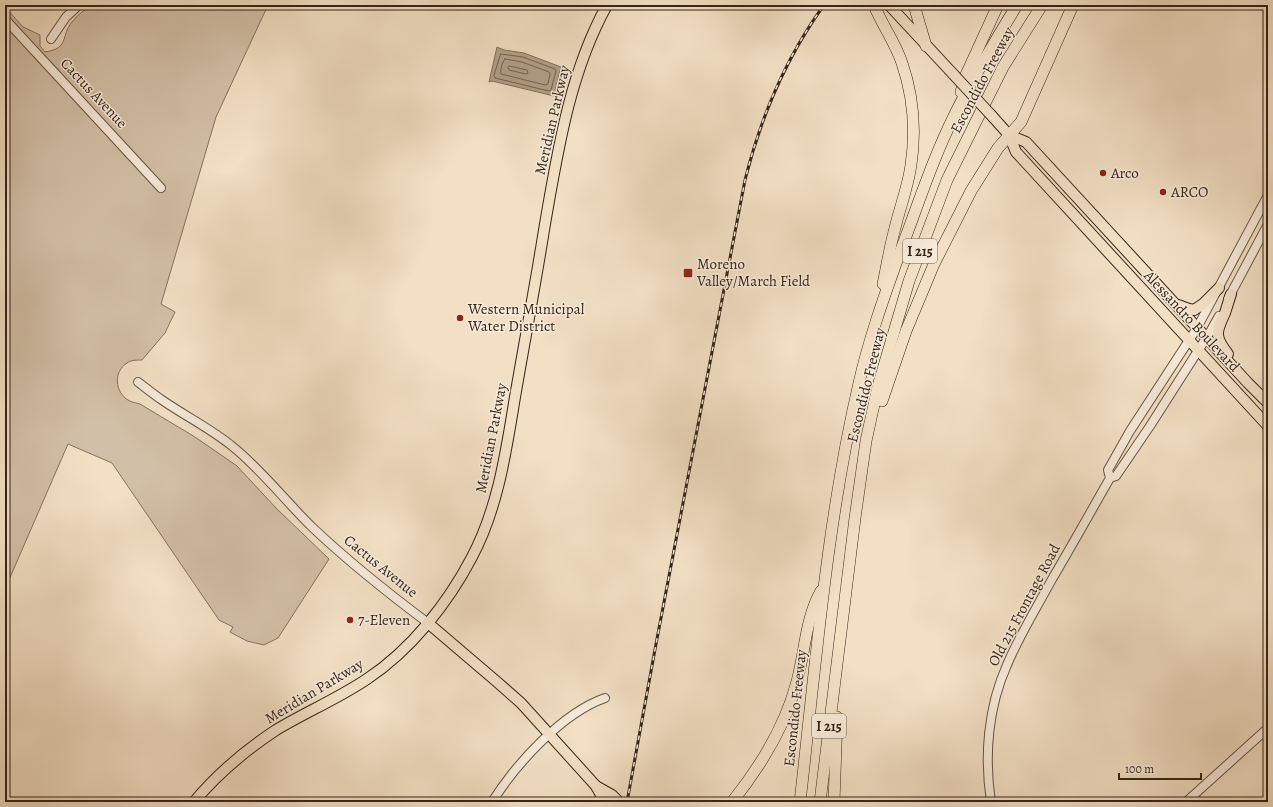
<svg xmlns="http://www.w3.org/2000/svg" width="1273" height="807" viewBox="0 0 1273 807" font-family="Alegreya,serif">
<rect width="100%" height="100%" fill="#f2dfc4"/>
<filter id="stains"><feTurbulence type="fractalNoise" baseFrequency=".005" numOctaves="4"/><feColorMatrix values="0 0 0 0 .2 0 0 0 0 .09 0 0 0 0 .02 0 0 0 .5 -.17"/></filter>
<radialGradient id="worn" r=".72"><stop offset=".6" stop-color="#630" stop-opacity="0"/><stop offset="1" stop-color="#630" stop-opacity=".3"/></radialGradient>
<!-- green -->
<path fill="#d2bfa7" stroke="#83725f" d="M91 5H268L216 117 161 304 175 312 165 333 142 360C137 360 131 360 127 363 113 372 115 392 128 400 131 402 136 403 140 404L195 437 237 466 276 508 329 559 278 638 264 645 247 641 230 632 233 627 219 620 112 463 68 444 5 589V7L23 27 40 35V46L45 52C70 48 60 37 72 22 77 15 85 10 91 5Z"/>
<!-- water -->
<polygon fill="#b1a089" stroke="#7f6f5b" points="497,47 504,50 524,53 561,67 554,96 492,81 489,82"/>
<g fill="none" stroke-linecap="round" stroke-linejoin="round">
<!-- shore -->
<g stroke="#726250" stroke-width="1">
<polygon points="501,54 523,57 555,69 556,71 551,90 549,91 495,78 494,76"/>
<path d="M505 59 522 62 549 72 550 74 548 84 545 85 501 74C500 71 502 62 505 59Z"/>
<polygon points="509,66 527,70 528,73 526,74 509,70 508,68"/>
</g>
<!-- minor casing -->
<g stroke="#645442" stroke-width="10">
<g id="minor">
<polyline points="5,19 161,188"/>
<polyline points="51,39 66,17 79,5"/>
<polyline points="1228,299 1268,224"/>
<path d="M138 382C146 388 153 394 162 400 185 416 210 428 232 446 262 470 286 502 313 528 349 562 388 593 428 623"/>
<polyline points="1110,478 1116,476 1150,426 1210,332 1219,316"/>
<path d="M492 802C516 764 562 713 605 698"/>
<path d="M991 802C984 756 988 707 1007 665 1019 636 1036 609 1051 581 1071 547 1090 513 1110 478L1108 470 1130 431 1197 328 1268 195"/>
<polyline points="1186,802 1268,728"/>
</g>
</g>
<!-- major casing -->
<g stroke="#342517" stroke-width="12">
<g id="major">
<polyline points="889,5 954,75"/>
<polyline points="992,116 1009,135 1016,152 1268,426"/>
<polyline points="1009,135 1026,142 1248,383 1268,403"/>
<polyline points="1178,305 1189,309 1194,310 1203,304 1219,288"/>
<path d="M1228 354C1214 336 1216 332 1225 313 1227 307 1229 300 1231 294"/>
<polyline points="428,623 496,681 521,703 596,786 605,802"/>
<polyline points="596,786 612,795 619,802"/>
<path d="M194 802C217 774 246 750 276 730 306 712 339 698 367 679 411 650 448 603 472 557 498 508 506 452 515 397 525 339 536 281 545 224 558 149 570 72 607 5"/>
</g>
</g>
<!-- highway casing -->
<g stroke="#342517" stroke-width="12">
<g id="highway">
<path d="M874 5C882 25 895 42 902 63 913 95 916 131 911 165 908 187 900 207 895 228 890 246 887 265 883 284"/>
<polyline points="914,5 926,46"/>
<polyline points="961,92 965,77 998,5"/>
<polyline points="882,401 906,331 934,264 971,191 998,148 1021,122 1073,5"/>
<path d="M732 802C760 767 784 729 796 685 805 654 805 619 821 591"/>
<path d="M800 802C816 662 827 520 859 383 869 339 884 297 899 255 917 208 932 160 955 114 973 77 995 41 1017 5"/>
<polyline points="820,802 855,518 866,441 878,386 909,281 947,180 1003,67 1042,5"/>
<polyline points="834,802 837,717"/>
</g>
</g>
<!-- minor -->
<use href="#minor" stroke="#f7ead9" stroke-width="8"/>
<!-- major -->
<use href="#major" stroke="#f2dfc4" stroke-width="10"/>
<!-- highway -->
<use href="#highway" stroke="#f2dfc4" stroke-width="11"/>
<!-- rail casing -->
<g stroke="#342517" stroke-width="3">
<path id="rail" d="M627 802 656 644 745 180C761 116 785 59 824 5"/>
</g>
<!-- rail -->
<use href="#rail" stroke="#f7ead9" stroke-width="1.5" stroke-dasharray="4.5" stroke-linecap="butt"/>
<!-- major-bridge casing -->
<g stroke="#342517" stroke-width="12" stroke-linecap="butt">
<polyline id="major-bridge" points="954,75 992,116"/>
</g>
<!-- major-bridge -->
<use href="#major-bridge" stroke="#f2dfc4" stroke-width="10"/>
</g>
<!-- markers -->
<g fill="#8f2418" stroke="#f7ead9" stroke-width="1.5">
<circle cx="1103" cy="173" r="4"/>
<circle cx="1163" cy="192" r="4"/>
<rect x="683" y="268" width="10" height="10" rx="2"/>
<circle cx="460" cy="318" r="4"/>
<circle cx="350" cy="620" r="4"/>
</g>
<g text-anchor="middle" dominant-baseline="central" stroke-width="3" stroke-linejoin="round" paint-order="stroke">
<!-- shield labels -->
<g fill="#f7ead9" stroke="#6e6051" stroke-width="1">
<rect x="903" y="239" width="34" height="24" rx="3"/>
<rect x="812" y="714" width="34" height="24" rx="3"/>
</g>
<g font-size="14" font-weight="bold" fill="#342517">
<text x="920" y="251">I 215</text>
<text x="829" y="726">I 215</text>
</g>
<!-- street labels -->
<g font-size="15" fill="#342517" stroke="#f7ead9">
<text transform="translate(982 80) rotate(-62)">Escondido Freeway</text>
<text transform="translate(94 93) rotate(47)">Cactus Avenue</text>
<text transform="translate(552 120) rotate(-77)">Meridian Parkway</text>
<text transform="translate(1192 321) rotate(47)">Alessandro Boulevard</text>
<text transform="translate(866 385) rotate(-76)">Escondido Freeway</text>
<text transform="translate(491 438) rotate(-79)">Meridian Parkway</text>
<text transform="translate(381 566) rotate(39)">Cactus Avenue</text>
<text transform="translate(1024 605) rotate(-62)">Old 215 Frontage Road</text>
<text transform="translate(314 691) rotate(-31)">Meridian Parkway</text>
<text transform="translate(795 708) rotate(-84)">Escondido Freeway</text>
</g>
<!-- poi labels -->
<g font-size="15" fill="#342517" stroke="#f7ead9" text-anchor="start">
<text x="1111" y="173">Arco</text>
<text x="1171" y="192">ARCO</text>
<text x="697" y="264">Moreno<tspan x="697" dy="17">Valley/March Field</tspan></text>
<text x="468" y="309">Western Municipal<tspan x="468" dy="17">Water District</tspan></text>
<text x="358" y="620">7-Eleven</text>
</g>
</g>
<!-- margin -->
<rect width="1273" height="807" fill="none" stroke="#f2dfc4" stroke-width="20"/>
<rect x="6" y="6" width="1261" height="795" fill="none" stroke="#342517" stroke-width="2"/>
<rect x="10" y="10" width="1253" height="787" fill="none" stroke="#342517"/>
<!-- scale -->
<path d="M1119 773v6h82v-6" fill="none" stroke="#342517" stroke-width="2"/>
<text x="1125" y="773" font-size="12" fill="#342517" stroke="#f7ead9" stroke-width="3" paint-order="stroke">100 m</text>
<rect width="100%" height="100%" filter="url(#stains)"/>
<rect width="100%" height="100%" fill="url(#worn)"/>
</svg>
